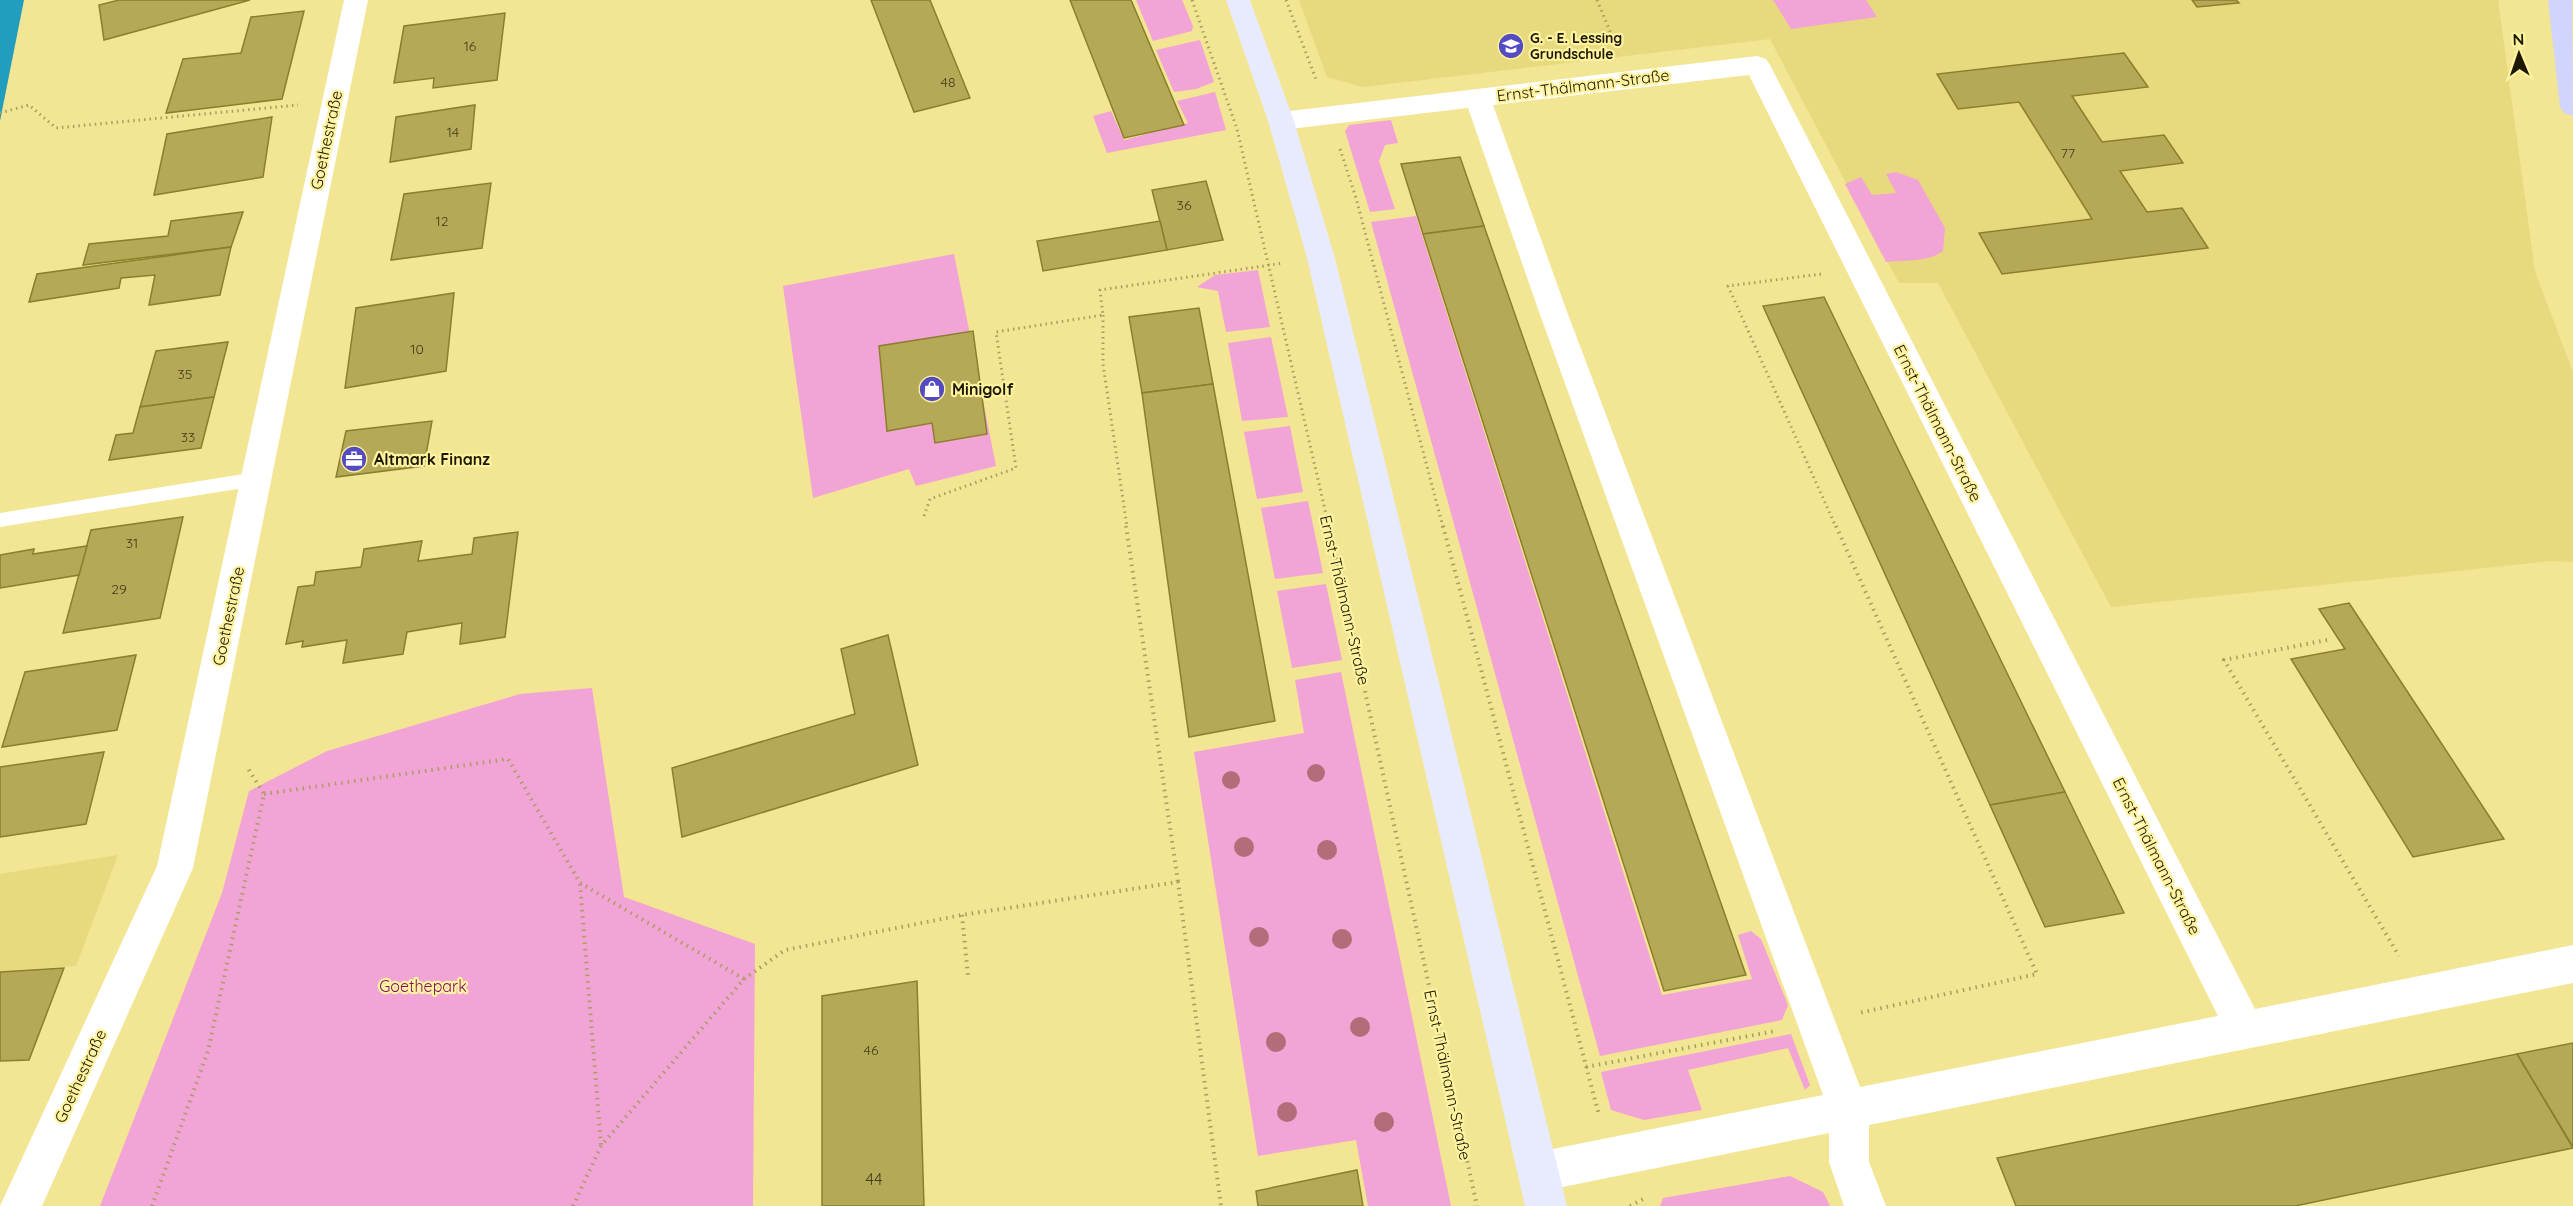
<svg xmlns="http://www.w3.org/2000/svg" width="2573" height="1206" viewBox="0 0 2573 1206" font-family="Quicksand,sans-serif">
<rect width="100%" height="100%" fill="#f2e593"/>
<!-- built -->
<g fill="#e7d97e">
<polygon points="1299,0 2498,0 2535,272 2573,372 2573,562 2552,561 2111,607 1938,283 1899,283 1770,39 1363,87 1327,77"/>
<polygon points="118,855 76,966 0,971 0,874"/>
</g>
<!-- green -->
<g fill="#f2a4d6">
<polygon points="1136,0 1182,0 1193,26 1192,31 1153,41"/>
<polygon points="1773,0 1866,0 1877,17 1791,29"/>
<polygon points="1200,40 1214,82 1196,89 1174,92 1156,50"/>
<polygon points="1215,92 1226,130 1107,153 1093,116 1111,111 1124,140 1188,123 1177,101"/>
<polygon points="1391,120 1398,143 1385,145 1379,161 1395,209 1370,212 1345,131 1349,125"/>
<path d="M1896 172 1918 180 1945 228 1943 251C1929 262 1904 260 1886 262L1845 184 1861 177 1872 195 1896 193 1886 174Z"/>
<polygon points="1416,216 1662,995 1752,979 1738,935 1751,931 1761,939 1788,1005 1782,1020 1600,1056 1371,222"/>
<polygon points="954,254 996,466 916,486 909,469 813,498 783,286"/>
<polygon points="1258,270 1270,327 1226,332 1218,291 1197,287 1215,275"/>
<polygon points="1271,337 1288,417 1242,421 1228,343"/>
<polygon points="1290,426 1303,492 1257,499 1244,432"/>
<polygon points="1308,501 1323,573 1275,579 1261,508"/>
<polygon points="1326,584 1342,660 1292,668 1277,591"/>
<polygon points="1341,672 1451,1206 1368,1206 1356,1140 1258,1156 1194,752 1304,733 1295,680"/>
<polygon points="592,688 624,897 755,944 753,1206 100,1206 222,893 249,791 327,751 520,694"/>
<polygon points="1791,1034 1810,1085 1805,1090 1788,1048 1688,1070 1702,1110 1644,1120 1611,1110 1601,1072"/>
<polygon points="1790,1176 1823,1192 1830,1206 1660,1206 1663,1198"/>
</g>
<!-- water -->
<polygon fill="#229dbe" points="0,0 24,0 0,121"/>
<!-- building -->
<g fill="#b5a958" stroke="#8b7f2b" stroke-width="1.5">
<polygon points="119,0 250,0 104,40 99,5"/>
<polygon points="871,0 930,0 970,98 914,112"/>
<polygon points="1070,0 1131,0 1184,125 1124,138"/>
<polygon points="2192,0 2236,0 2239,3 2197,7"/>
<polygon points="304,11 282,99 166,113 183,59 241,53 251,17"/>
<polygon points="505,13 497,80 433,88 434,78 394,83 404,26"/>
<polygon points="2124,53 2148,87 2072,96 2102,142 2164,135 2183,163 2120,171 2147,212 2182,208 2208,248 2002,274 1979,233 2092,219 2019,102 1958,109 1937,74"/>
<polygon points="475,105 471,149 390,162 396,117"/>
<polygon points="272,117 263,177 154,195 167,134"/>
<polygon points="1460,157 1484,226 1423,234 1401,164"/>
<polygon points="1206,181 1223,240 1167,250 1152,190"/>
<polygon points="491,183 482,248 391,260 404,194"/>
<polygon points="243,212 231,247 83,265 89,244 168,236 171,221"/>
<polygon points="1160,221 1167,250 1043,271 1037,241"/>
<polygon points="1484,226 1624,626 1746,975 1664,991 1423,234"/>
<polygon points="231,247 220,295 149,305 155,275 121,278 119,288 29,302 37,274"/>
<polygon points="454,293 446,371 345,388 356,308"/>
<polygon points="1824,297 1839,328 2065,792 1990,805 1763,306"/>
<polygon points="1199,308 1213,384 1142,393 1129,317"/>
<polygon points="973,331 987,434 935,443 932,423 887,431 879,346"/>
<polygon points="228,342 214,397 140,407 156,351"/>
<polygon points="1213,384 1275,721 1189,737 1142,393"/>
<polygon points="214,397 201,448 109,460 116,435 133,433 140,407"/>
<polygon points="432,421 424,466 336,477 346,431"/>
<polygon points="183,517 160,618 63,633 91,530"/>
<polygon points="518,532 505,637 460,644 462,623 407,632 403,654 343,663 347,640 302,647 303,641 286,644 298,587 314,585 316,572 361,567 364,549 422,541 418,561 472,554 474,538"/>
<polygon points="87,546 79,575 0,588 0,555 34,549 33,554"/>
<polygon points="2349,603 2432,729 2504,839 2413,857 2291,659 2345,649 2319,609"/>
<polygon points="888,635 918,765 682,837 672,768 855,714 841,649"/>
<polygon points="136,655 117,730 2,747 25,672"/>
<polygon points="104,752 86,824 0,837 0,767"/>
<polygon points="2065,792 2124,913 2045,927 1990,805"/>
<polygon points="64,968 29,1060 0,1061 0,972"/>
<polygon points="917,981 924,1206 822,1206 822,996"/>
<polygon points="2573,1043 2573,1147 2517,1054"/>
<polygon points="2517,1054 2573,1148 2295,1206 2016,1206 1997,1158"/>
<polygon points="1357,1170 1363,1206 1258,1206 1256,1191"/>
</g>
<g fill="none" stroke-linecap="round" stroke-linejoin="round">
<!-- path-far1 -->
<g stroke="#a89e60" stroke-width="3" stroke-dasharray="1.5 4" stroke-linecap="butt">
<polyline points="1192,0 1237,129 1329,527"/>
<polyline points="1286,0 1317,82"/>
<polyline points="1597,0 1617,48"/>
<polyline points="0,113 29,105 56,128 298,105"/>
<polyline points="1340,149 1356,198 1443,527"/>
<polyline points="1821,274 1728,286 1836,527"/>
<polyline points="1103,315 1103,364 1127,527"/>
<polyline points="924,516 930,499 1016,468 996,332 1103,315 1100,290 1284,263"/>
</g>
<!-- path -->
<g stroke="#a89e60" stroke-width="4" stroke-dasharray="1.5 5" stroke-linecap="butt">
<polyline points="1126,526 1178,882"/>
<polyline points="1329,526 1477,1206"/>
<polyline points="1443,526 1599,1115"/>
<polyline points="1836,526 2037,974 1859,1013"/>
<polyline points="2327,640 2224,660 2399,956"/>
<polyline points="264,794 508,759 580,883 744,979"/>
<polyline points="580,884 601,1145"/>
<polyline points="962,915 968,976"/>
<polyline points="1586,1067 1775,1031"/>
<polyline points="152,1206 208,1051 264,794 247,767"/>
<polyline points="573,1206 601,1146 744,979 785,950 962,915 1178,882 1221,1206"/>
<polyline points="1630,1206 1645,1198"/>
</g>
<!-- lane -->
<polygon fill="#fff" fill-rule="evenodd" points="256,472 262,474 265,479 262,484 256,486 0,527 0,513"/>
<!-- street -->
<g fill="#fff" fill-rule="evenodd">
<polygon points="344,0 368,0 193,868 42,1206 0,1206 157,866"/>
<path d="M1757 56 1766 59 1770 65 2255 1009 2573 945V983L1869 1125V1162L1886 1206H1844L1829 1162V1133L1538 1192 1524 1186 1518 1172 1524 1158 1538 1152 1823 1095 1538 309 1468 108 1281 130 1272 127 1268 121 1272 115 1281 112ZM1749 75 2218 1016 1860 1087 1566 309 1493 105Z"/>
</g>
<!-- secondary -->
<polygon fill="#e8eafe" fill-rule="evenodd" points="1226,0 1250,0 1294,121 1335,258 1567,1206 1525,1206 1307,258 1268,121"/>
<!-- primary -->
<polygon fill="#d1d4fd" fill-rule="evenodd" points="2548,0 2572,0 2573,116 2564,113 2560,107"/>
</g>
<!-- trees -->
<g fill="#b36d79">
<circle cx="1316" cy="773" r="9"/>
<circle cx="1231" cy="780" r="9"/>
<circle cx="1244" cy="847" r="10"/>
<circle cx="1327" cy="850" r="10"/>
<circle cx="1259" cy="937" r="10"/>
<circle cx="1342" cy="939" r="10"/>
<circle cx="1360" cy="1027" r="10"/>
<circle cx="1276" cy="1042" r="10"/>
<circle cx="1287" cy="1112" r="10"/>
<circle cx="1384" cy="1122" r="10"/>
</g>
<!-- icons -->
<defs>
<g id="school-disc" transform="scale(1.35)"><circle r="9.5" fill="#544bc2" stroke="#fff3a0"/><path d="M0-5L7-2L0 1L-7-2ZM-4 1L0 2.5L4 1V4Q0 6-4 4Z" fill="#fff"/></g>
<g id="shop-disc" transform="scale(1.35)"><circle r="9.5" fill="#544bc2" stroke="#fff3a0"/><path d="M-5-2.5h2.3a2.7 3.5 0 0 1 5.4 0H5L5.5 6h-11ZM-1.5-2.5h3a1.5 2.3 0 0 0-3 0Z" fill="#fff"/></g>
<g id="office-disc" transform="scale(1.35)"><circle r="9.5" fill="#544bc2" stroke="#fff3a0"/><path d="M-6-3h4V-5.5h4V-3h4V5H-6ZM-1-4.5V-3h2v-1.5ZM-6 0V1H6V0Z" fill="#fff"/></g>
</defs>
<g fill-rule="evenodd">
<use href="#school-disc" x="1511" y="46"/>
<use href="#shop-disc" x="932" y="389"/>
<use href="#office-disc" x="354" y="459"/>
</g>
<g text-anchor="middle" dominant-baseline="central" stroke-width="4.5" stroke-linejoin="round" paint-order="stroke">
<!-- far-poi labels -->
<g font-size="14" font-weight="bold" fill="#1c1801" stroke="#fff3a0" text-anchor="start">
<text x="1530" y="38">G. - E. Lessing<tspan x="1530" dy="16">Grundschule</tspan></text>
</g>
<!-- number labels -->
<g font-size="14" fill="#423c17">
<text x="470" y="46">16</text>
<text x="948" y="82">48</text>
<text x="453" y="132">14</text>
<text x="2068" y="153">77</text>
<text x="1184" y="205">36</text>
<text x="442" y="221">12</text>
<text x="417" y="349">10</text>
<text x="185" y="374">35</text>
<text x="188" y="437">33</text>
<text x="132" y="543">31</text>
<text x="119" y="589">29</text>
<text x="871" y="1050">46</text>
</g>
<!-- street labels -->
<g font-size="16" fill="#1c1801" stroke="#fff3a0">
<text transform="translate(1583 85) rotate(-7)">Ernst-Thälmann-Straße</text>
<text transform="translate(326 140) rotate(-78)">Goethestraße</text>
<text transform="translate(1938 423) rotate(63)">Ernst-Thälmann-Straße</text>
<text transform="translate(1345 600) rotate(77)">Ernst-Thälmann-Straße</text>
<text transform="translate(228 616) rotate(-78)">Goethestraße</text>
<text transform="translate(2157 856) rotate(63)">Ernst-Thälmann-Straße</text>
<text transform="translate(1448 1075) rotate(78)">Ernst-Thälmann-Straße</text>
<text transform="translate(80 1076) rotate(-65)">Goethestraße</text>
</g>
<!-- poi labels -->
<g font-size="16" font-weight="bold" fill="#1c1801" stroke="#fff3a0" text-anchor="start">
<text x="952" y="389">Minigolf</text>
<text x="374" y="459">Altmark Finanz</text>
</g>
<!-- park labels -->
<g font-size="16" fill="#7f0b64" stroke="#fff3a0">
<text x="423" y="986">Goethepark</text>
</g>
<!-- near-number labels -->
<g font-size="16" fill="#423c17">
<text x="874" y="1179">44</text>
</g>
</g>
<!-- north arrow -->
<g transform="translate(2519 54) rotate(358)" stroke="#fff3a0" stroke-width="4.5" paint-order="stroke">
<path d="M0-4.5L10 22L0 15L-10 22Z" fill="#1c1801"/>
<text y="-9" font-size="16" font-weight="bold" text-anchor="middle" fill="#1c1801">N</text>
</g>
</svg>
